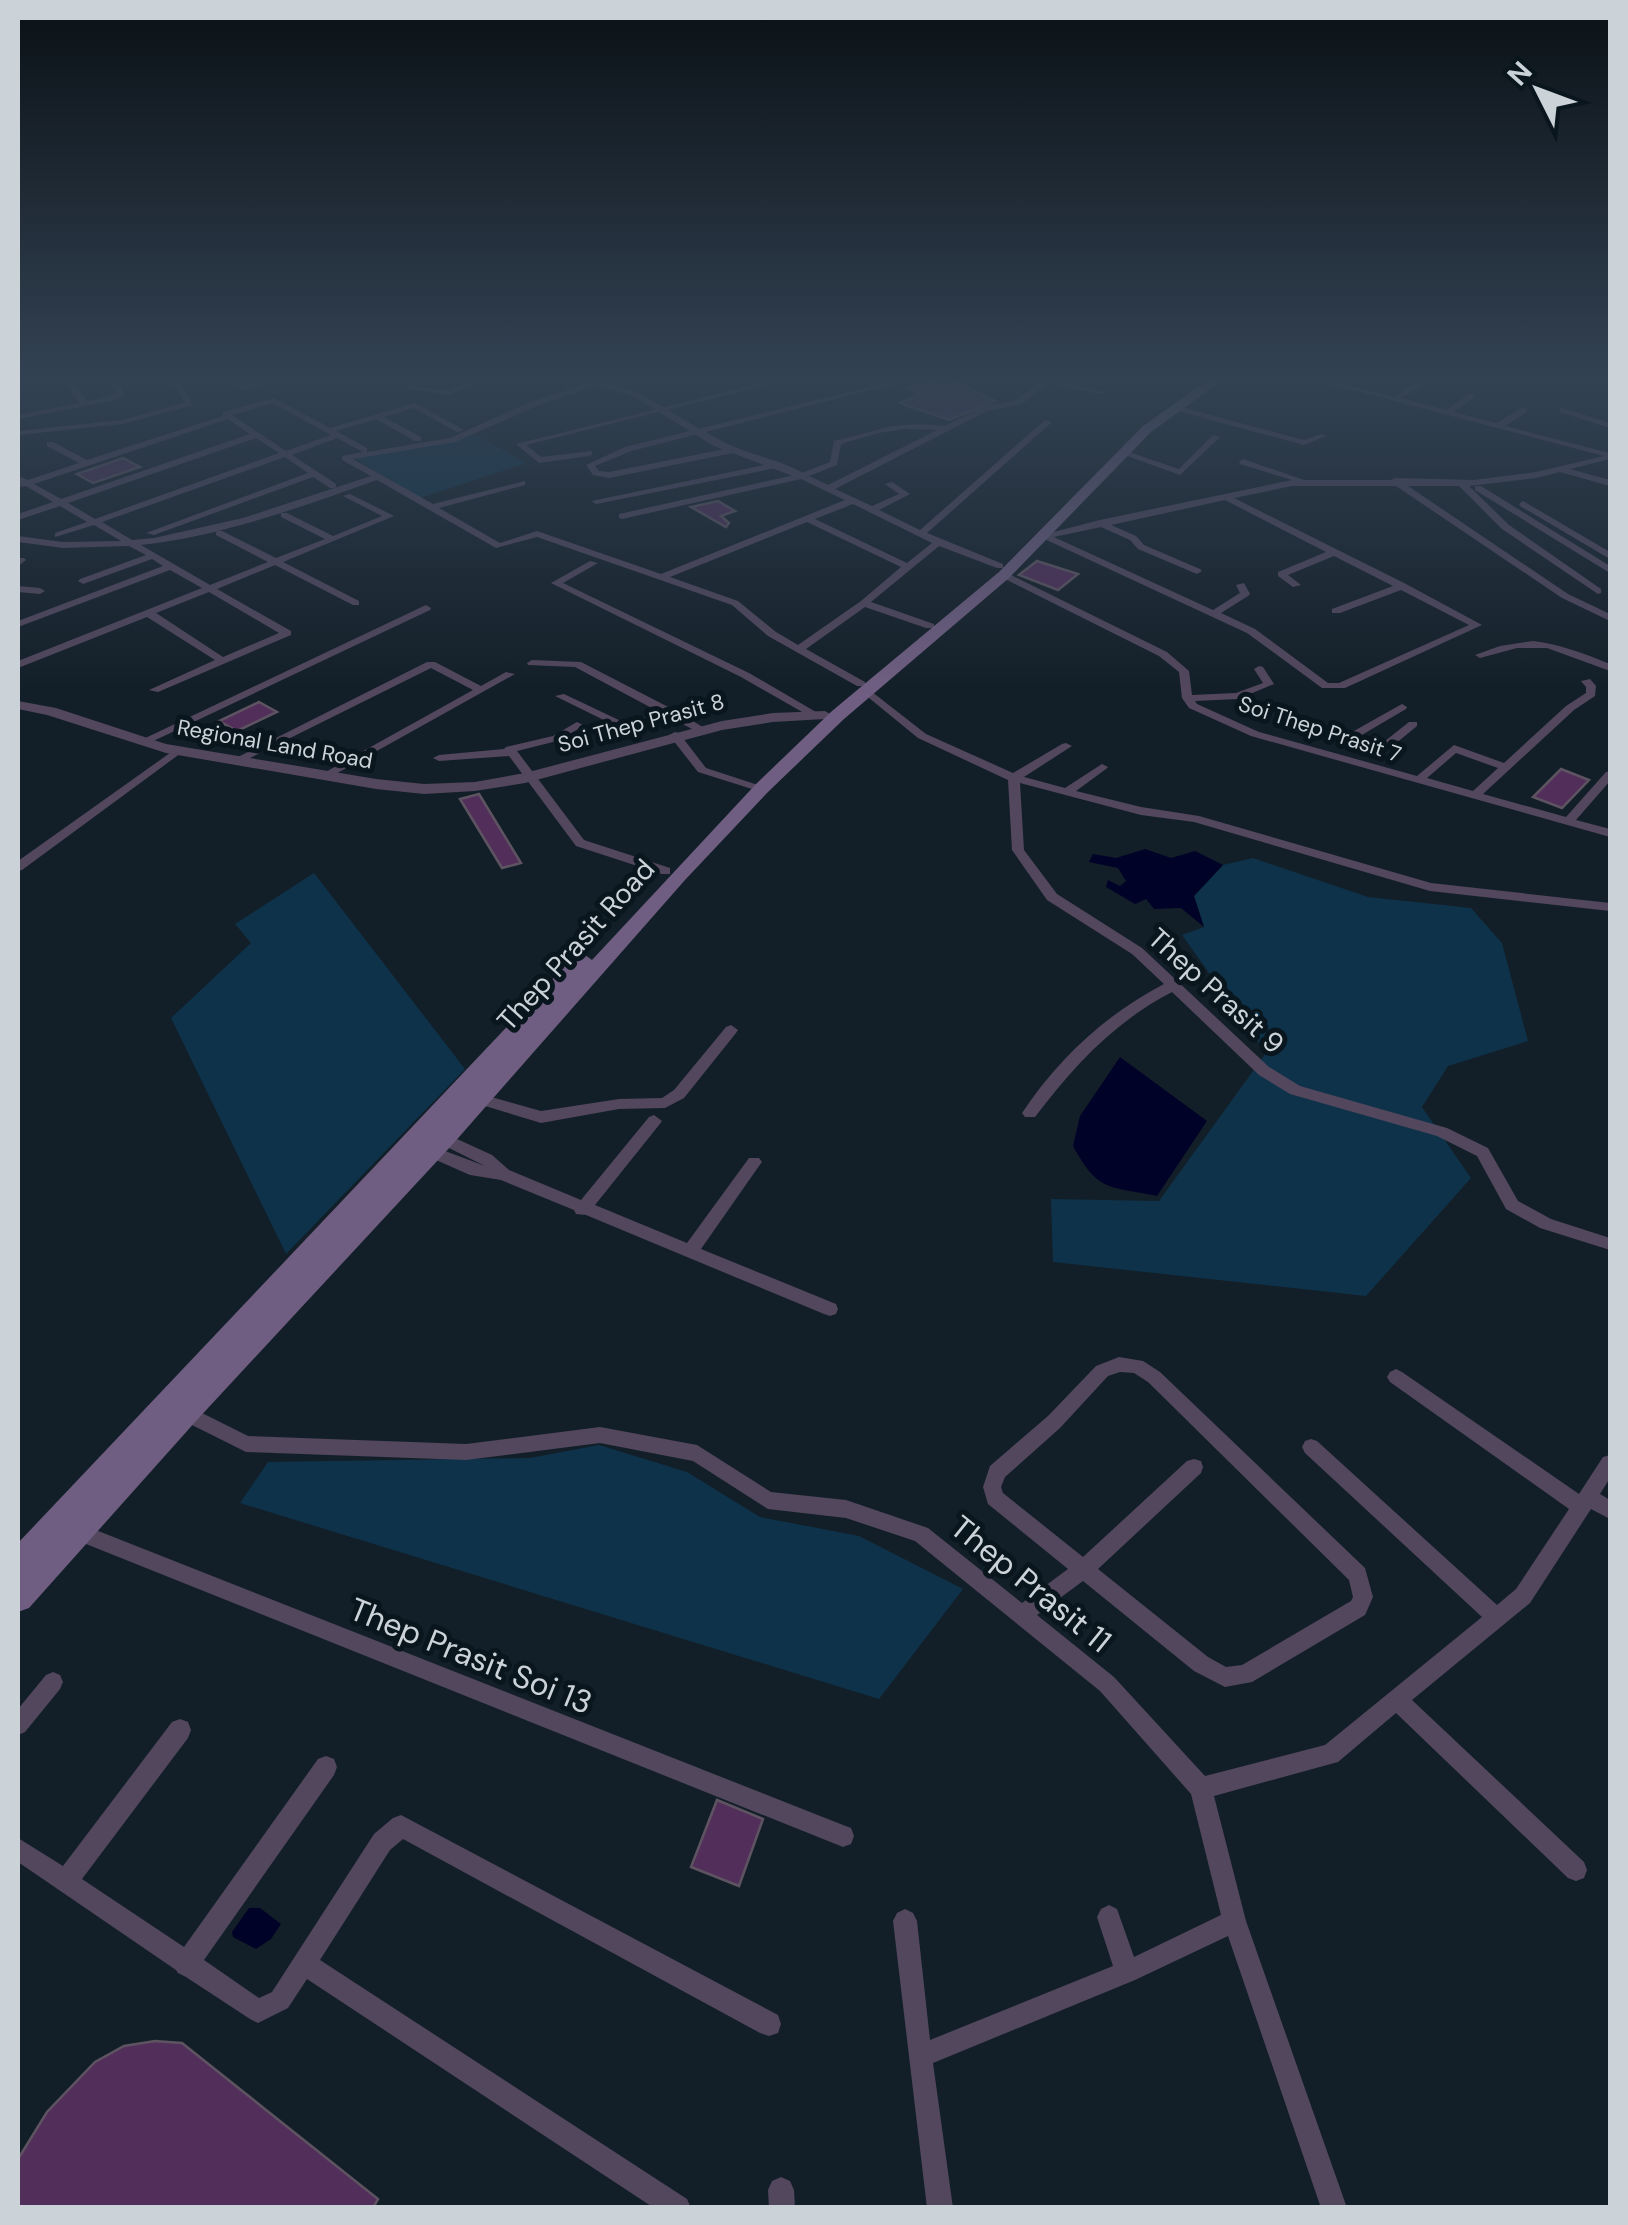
<svg xmlns="http://www.w3.org/2000/svg" width="1628" height="2225" viewBox="0 0 1628 2225" font-family="'DM Sans',sans-serif">
<rect width="100%" height="100%" fill="#131f28"/>
<!-- green -->
<g fill="#0e3249">
<polygon points="475,435 527,463 420,498 355,459"/>
<polygon points="1253,858 1368,897 1471,908 1502,943 1528,1041 1448,1066 1422,1107 1471,1178 1366,1296 1053,1262 1051,1199 1159,1201 1266,1053 1182,935 1204,927 1194,896 1223,865"/>
<polygon points="314,873 465,1069 286,1254 171,1018 251,943 235,924"/>
<polygon points="599,1445 687,1472 760,1517 859,1536 963,1589 879,1699 240,1503 268,1462 530,1458"/>
</g>
<!-- water -->
<g fill="#000227">
<polygon points="1145,849 1171,858 1195,851 1223,865 1194,896 1204,927 1181,908 1154,909 1146,899 1135,904 1106,887 1108,880 1120,886 1126,881 1118,868 1089,862 1093,854 1116,858"/>
<path d="M1120 1057 1207 1121 1157 1196C1108 1186 1098 1192 1073 1146L1080 1116Z"/>
<polygon points="249,1908 260,1908 281,1924 271,1939 256,1949 233,1937 232,1932"/>
</g>
<!-- building -->
<g fill="#522f5b" stroke="#5e5461" stroke-width="2.5">
<polygon points="944,377 957,383 995,401 949,420 900,403 920,394 908,388"/>
<polygon points="123,458 140,467 93,483 77,474"/>
<polygon points="718,501 735,511 721,516 729,523 726,527 691,507"/>
<polygon points="1037,561 1078,574 1058,590 1019,575"/>
<polygon points="259,702 277,712 237,731 219,721"/>
<polygon points="1561,769 1589,780 1562,808 1533,797"/>
<polygon points="479,794 521,863 502,868 460,799"/>
<polygon points="717,1800 763,1819 739,1886 691,1867"/>
<polygon points="155,2041 182,2043 378,2199 373,2208 18,2208 18,2159 47,2112 95,2062 124,2046"/>
</g>
<g fill="none" stroke-linecap="round" stroke-linejoin="round">
<!-- minor -->
<g fill="#52475d" fill-rule="evenodd">
<polygon points="48,376 73,379 86,401 117,394 108,376 116,376 125,395 115,400 18,419 18,415 79,403 67,383"/>
<polygon points="168,376 176,376 193,405 122,424 18,435 18,431 122,420 185,402"/>
<polygon points="227,376 235,376 246,385 265,380 260,376 269,376 275,381 244,390"/>
<polygon points="286,376 295,376 298,379 291,381"/>
<polygon points="481,376 491,376 449,395 407,388 411,386 448,391"/>
<path d="M610 376H622L534 407 455 442 353 459 433 504 525 481V485L439 508 500 543 537 531 661 574 845 500 801 479 622 519 619 518V514L799 474 830 462 834 441 892 426 919 424 945 426 982 407 1016 400 1038 384 1007 376 1042 381 1048 376H1057L1053 380 1105 392 1101 394 1048 383 1022 404 987 411 835 489 872 506 899 494 885 484 892 482 910 494 879 510 920 530 1045 420 1052 422 927 533 1003 564V568H997L939 546 871 602 934 624V628H926L865 607 806 649 865 682V686H857L768 636 732 605 537 537 496 548 377 480C301 507 222 536 141 545L210 585 268 562 216 535V531H222L276 558 325 539 281 517V513H287L333 536 382 516 343 496 350 494 394 516 283 562 359 601V605H353L275 565 217 589 291 631V635L158 692 149 690 215 660 147 617 18 668V661L202 588 170 570 18 627V621L163 566 152 559 83 584 78 581 80 579 146 555 129 546 63 548 18 542V536L63 542 121 541 94 525 55 537V533L87 522 60 506 18 520V514L53 502 26 486 18 487 20 483 18 476 28 480 79 463 47 446V442H53L87 460 223 416V412L274 398 330 428 415 403 464 430 457 432 414 408 384 417 421 437V441H415L376 419 336 431 367 448V452L450 438 528 403ZM273 403 331 435 286 451 232 415ZM228 419 250 434 61 499 34 484ZM905 429 937 430 828 485 809 476 837 465 841 444 878 433ZM256 438 279 453 95 519 68 503ZM337 438 363 452 342 456V460L371 476 243 518 154 538 132 540 102 522 285 457 308 473 146 533 154 535 313 477 330 488H336V484L292 455ZM853 504 932 543 907 563 815 519ZM807 522 901 567 861 601 798 645 776 632 738 601 670 577ZM209 592 279 633 223 657 156 613Z"/>
<polygon points="790,376 803,376 526,445 541,457 592,451 592,455 589,456 539,463 516,444"/>
<polygon points="913,376 922,377 631,451 595,466 599,471 609,472 735,447 738,448 738,452 609,478 593,475 586,465 625,447"/>
<path d="M1300 376H1313L1393 397 1425 378 1428 382 1400 398 1446 410 1468 394H1474V398L1453 412 1497 423 1521 408H1527V412L1505 426 1610 453V459L1570 469 1610 480V486L1560 472 1536 478 1469 486 1509 525 1601 589V593L1598 594 1502 529 1459 486H1408L1568 594 1610 614V621L1562 598 1396 486H1292L1234 498 1406 584 1482 625 1345 688H1322L1247 633 1038 536 1100 520 1292 480 1240 464 1239 462 1243 459 1304 480H1391L1395 478 1474 480 1536 472 1604 456ZM1225 500 1326 552 1278 572V576L1293 587 1301 585 1288 575 1334 556 1393 586 1332 609V613H1340L1401 590 1469 625 1339 683H1328L1255 629 1221 613 1248 596 1250 594 1244 583 1236 585 1240 593 1213 610 1054 537 1101 527 1130 540 1138 549 1197 574 1202 571 1200 569 1144 545 1136 536 1111 525Z"/>
<polygon points="1177,406 1304,440 1322,434 1326,436 1304,445 1174,410 1173,408"/>
<polygon points="1563,408 1610,423 1610,428 1560,412 1560,408"/>
<polygon points="1213,435 1220,437 1180,475 1119,453 1126,451 1179,469"/>
<polygon points="778,462 781,463 781,467 596,504 592,501"/>
<polygon points="1475,486 1481,486 1610,566 1610,573 1475,490"/>
<polygon points="1523,501 1610,552 1610,559 1520,506 1519,504"/>
<polygon points="18,558 24,558 26,560 18,566"/>
<polygon points="590,561 598,563 563,583 749,673 821,715 815,718 811,717 741,677 551,583"/>
<path d="M1001 573H1007L1167 652 1189 671 1192 695 1236 693 1263 683 1254 669 1259 666 1263 667 1274 684 1238 699 1195 701 1197 704 1259 732 1417 776 1454 745 1504 763 1566 706 1586 693V687L1581 681 1590 679 1596 686 1595 696 1574 710 1483 794 1566 817 1606 772 1610 771V781L1576 820 1610 829V837L1251 736 1189 708 1182 698 1179 672 1159 656 1001 577ZM1456 753 1498 768 1473 791 1427 778Z"/>
<polygon points="18,586 40,588 45,591 40,594 18,592"/>
<polygon points="426,605 431,608 430,610 147,744 143,745 137,742"/>
<path d="M1533 641C1560 644 1585 654 1610 664V671L1547 648H1517L1480 658 1475 655 1500 646Z"/>
<polygon points="532,660 581,662 676,711 706,729 704,731 696,731 669,717 622,729 555,696 564,694 623,722 661,713 575,667 528,665 527,663"/>
<polygon points="427,662 435,662 481,686 506,672 515,674 332,776 328,777 322,774 473,690 431,668 244,761 236,761 234,759"/>
<path d="M867 688 926 734 1013 773 1062 744 1066 743 1072 746 1024 777 1065 788 1102 764 1108 767 1106 769 1076 791 1141 807 1199 816 1431 883 1610 903V911L1430 891 1194 822 1141 815 1020 783 1024 850 1057 894 1142 948 1269 1067 1300 1086 1447 1128 1488 1148 1518 1201 1551 1219 1610 1238V1250L1540 1228 1506 1209 1477 1156 1437 1136 1290 1094 1259 1075 1172 992C1114 1022 1074 1066 1035 1117H1025L1022 1113C1058 1059 1106 1014 1164 984L1132 954 1047 900 1012 850 1008 780 918 738 863 693 862 691Z"/>
<polygon points="1402,704 1407,707 1406,709 1360,736 1380,745 1409,722 1417,722 1417,726 1378,758 1370,758 1368,756 1373,751 1345,736"/>
<polygon points="577,722 583,725 581,727 561,740 517,751 584,840 670,868 670,874 662,874 576,846 509,756 439,761 433,758 439,755 504,749 506,747 553,736"/>
<polygon points="675,732 679,733 706,768 758,785 752,789 698,772 669,735"/>
<polygon points="177,748 183,751 181,753 22,870 18,871 18,861"/>
<polygon points="731,1025 738,1030 736,1033 684,1098 665,1108 619,1109 541,1123 475,1103 473,1099 480,1094 541,1111 619,1099 662,1098 674,1090 726,1027"/>
<polygon points="654,1115 662,1121 659,1125 595,1205 687,1243 749,1158 759,1158 762,1162 759,1166 701,1249 836,1304 838,1309 836,1314 830,1316 824,1314 586,1215 576,1214 574,1210 501,1180 470,1175 427,1156 424,1152 427,1148 432,1146 485,1166 439,1143 436,1139 439,1135 444,1133 492,1155 509,1170 581,1200 649,1117"/>
<path d="M1119 1357 1143 1361 1160 1372 1365 1568 1373 1597 1365 1615 1252 1682 1225 1687 1194 1671 1083 1581 1037 1615 1114 1677 1205 1776 1325 1745 1482 1617 1305 1453 1302 1447 1305 1441 1311 1439 1317 1441 1497 1605 1516 1589 1569 1509 1390 1382 1387 1377 1390 1372 1396 1369 1402 1372 1579 1494 1603 1457 1610 1455V1478L1600 1494 1610 1500V1519L1591 1509 1530 1603 1412 1700 1584 1862 1587 1870 1584 1878 1576 1881 1568 1878 1396 1713 1338 1762 1214 1796 1246 1921 1347 2208H1321L1228 1936 1135 1980 933 2063 953 2208H927L893 1921 897 1913 905 1909 913 1913 917 1921 930 2040 1113 1966 1097 1917 1101 1909 1109 1905 1117 1909 1134 1957 1221 1915 1191 1794 1100 1691 915 1541 846 1518 768 1509 693 1461 600 1443 466 1460 246 1452 180 1419 177 1413 180 1407 186 1405 248 1436 466 1444 600 1427 697 1445 771 1492 846 1500 928 1528 1022 1603 1068 1569 988 1504 983 1487 990 1466 1048 1416 1096 1366ZM1120 1372 1134 1373 1148 1382 1349 1580 1353 1597 1351 1601 1242 1665 1226 1667 1208 1657 1098 1569 1201 1473 1203 1467 1201 1461 1194 1459 1187 1461 1083 1557 1003 1493 1001 1487 1005 1477 1060 1428 1108 1376Z"/>
<polygon points="78,1523 843,1825 851,1828 854,1836 851,1844 843,1847 71,1538 68,1532 71,1526"/>
<polygon points="53,1672 60,1675 63,1682 60,1689 25,1732 18,1735 18,1709 46,1675"/>
<polygon points="180,1719 188,1722 191,1730 188,1738 82,1879 184,1947 318,1759 326,1756 334,1759 337,1767 334,1775 204,1960 259,1998 272,1992 374,1834 393,1818 401,1815 778,2015 781,2024 778,2033 769,2036 760,2033 403,1839 390,1850 320,1960 687,2199 691,2208 654,2208 307,1979 288,2008 258,2023 250,2019 186,1977 178,1973 176,1970 18,1862 18,1838 63,1866 172,1722"/>
<polygon points="781,2177 790,2181 794,2190 795,2208 769,2208 768,2190 772,2181"/>
</g>
<!-- tertiary -->
<g fill="#52475d" fill-rule="evenodd">
<path d="M561 376C629 376 664 411 720 440 747 455 782 459 808 476L798 478 714 446 633 396Z"/>
<polygon points="18,701 56,708 166,744 376,779 424,784 475,782 525,773 722,721 773,713 825,711 832,715 825,719 773,722 722,730 525,783 475,791 424,794 376,789 166,753 47,715 18,709"/>
</g>
<!-- secondary -->
<polygon fill="#6f5e81" fill-rule="evenodd" points="1214,376 1228,376 1151,432 1009,578 844,719 768,792 685,880 452,1145 196,1421 29,1608 18,1612 18,1543 575,955 582,953 592,960 756,784 832,711 999,572 1143,426"/>
</g>
<!-- sky -->
<linearGradient id="sky" x2="0" y2="1"><stop stop-color="#0a1116"/><stop offset="0.55" stop-color="#334253"/><stop offset="1" stop-color="#334253" stop-opacity="0"/></linearGradient>
<rect width="1628" height="688" fill="url(#sky)"/>
<g text-anchor="middle" dominant-baseline="central" stroke-width="10" stroke-linejoin="round" paint-order="stroke">
<!-- far-street labels -->
<g font-size="22" fill="#cbd3d9" stroke="#0a161e">
<text transform="translate(641 723) rotate(-15)">Soi Thep Prasit 8</text>
<text transform="translate(1320 729) rotate(18)">Soi Thep Prasit 7</text>
<text transform="translate(275 744) rotate(10)">Regional Land Road</text>
</g>
<!-- street labels -->
<g font-size="28" fill="#cbd3d9" stroke="#0a161e">
<text transform="translate(576 945) rotate(-48)">Thep Prasit Road</text>
<text transform="translate(1216 991) rotate(42)">Thep Prasit 9</text>
</g>
<!-- near-street labels -->
<g font-size="32" fill="#cbd3d9" stroke="#0a161e">
<text transform="translate(1031 1584) rotate(39)">Thep Prasit 11</text>
<text transform="translate(471 1656) rotate(22)">Thep Prasit Soi 13</text>
</g>
</g>
<!-- border -->
<rect width="1628" height="2225" fill="none" stroke="#cbd3d9" stroke-width="40"/>
<!-- north arrow -->
<g transform="translate(1538 90) rotate(312)" stroke="#0a161e" stroke-width="8" paint-order="stroke">
<path d="M0-8L18 38L0 25L-18 38Z" fill="#cbd3d9"/>
<text y="-15" font-size="28" font-weight="bold" text-anchor="middle" fill="#cbd3d9">N</text>
</g>
</svg>
